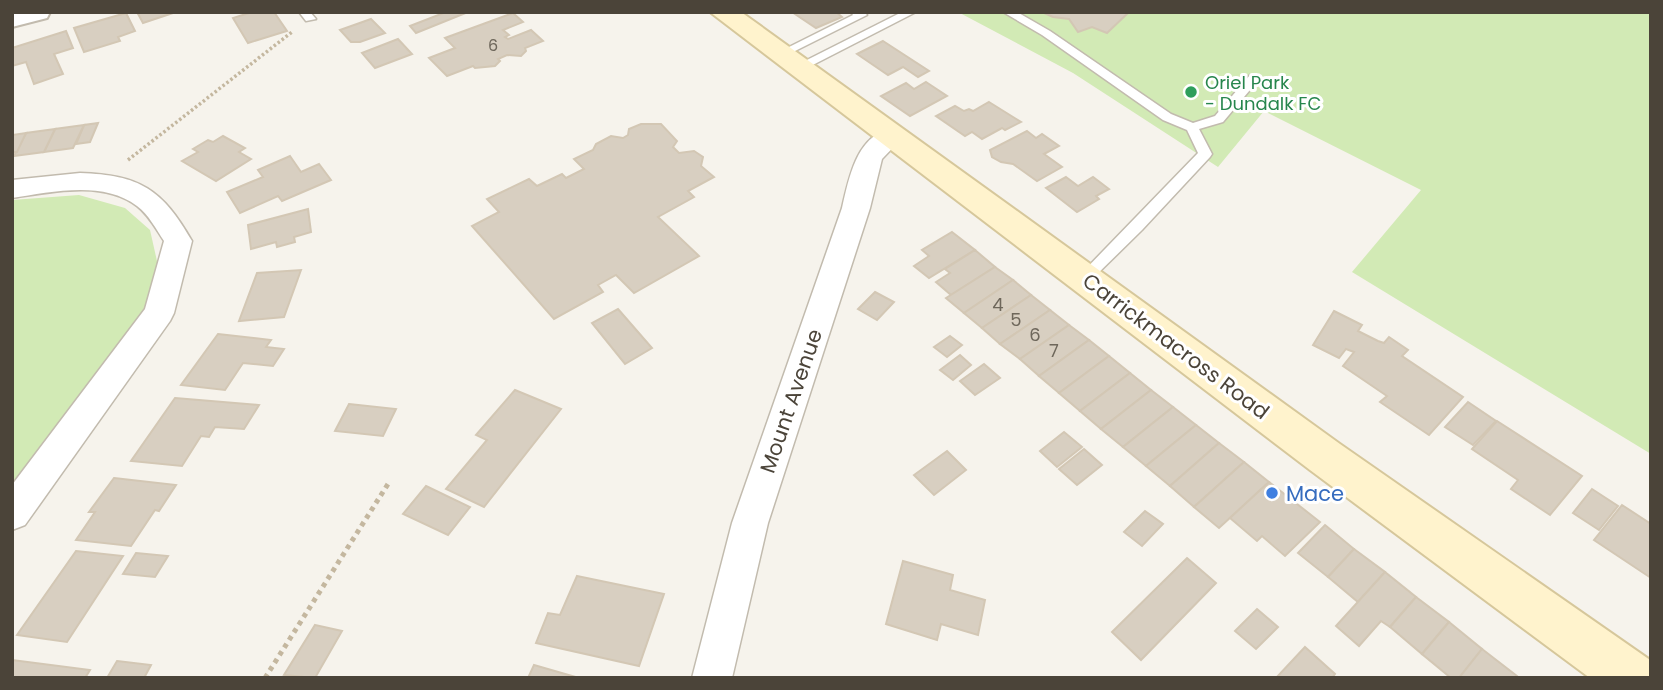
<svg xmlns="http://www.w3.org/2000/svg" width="1663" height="690" viewBox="0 0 1663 690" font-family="Poppins,sans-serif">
<rect width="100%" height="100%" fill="#f6f3ec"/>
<!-- green -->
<g fill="#d2eab5">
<polygon points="958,12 1651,12 1651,454 1352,272 1421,190 1264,111 1218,167 1073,73"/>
<polygon points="79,195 125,208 150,230 159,270 136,329 12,490 12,200"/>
</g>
<!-- building -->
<g fill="#d8cfc1" stroke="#d3c7b4" stroke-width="2">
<polygon points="137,12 176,12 143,23"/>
<polygon points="252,12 274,12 287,31 248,43 233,18"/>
<polygon points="446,12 468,12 416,33 410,26"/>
<polygon points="792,12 836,12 842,17 816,28"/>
<polygon points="1042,12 1127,12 1128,13 1107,33 1092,27 1078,32 1069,19 1053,17"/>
<polygon points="126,13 135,31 118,37 120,41 84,52 74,28"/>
<polygon points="513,13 523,22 503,30 509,35 505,37 508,39 531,30 543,41 525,48 526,51 521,56 507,55 498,59 500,61 495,66 475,68 473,66 447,76 429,58 455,48 445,38"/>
<polygon points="371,19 385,33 360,42 351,42 340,30"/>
<polygon points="66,31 73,48 54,54 63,74 34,84 26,62 12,66 12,48"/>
<polygon points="398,39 412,54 375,68 362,53"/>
<polygon points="883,41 929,71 918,77 903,67 888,75 857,54"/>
<polygon points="926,82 947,96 910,116 881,96 906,83 914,89"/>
<polygon points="989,102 1021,122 1005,130 1002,128 982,139 972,132 965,136 936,116 955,106 964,111 969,109 973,111"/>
<polygon points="98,123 90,142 76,144 84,125"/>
<polygon points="641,124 661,124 677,141 673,147 679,153 694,151 703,157 701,166 714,177 688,191 694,197 658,217 699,256 634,293 616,275 598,285 603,292 554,319 472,226 499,212 487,199 529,179 537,186 562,174 566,178 584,169 574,159 593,150 596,144 611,136 623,138 628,135 629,129"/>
<polygon points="84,125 73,148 44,152 55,129"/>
<polygon points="55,129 44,152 14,156 26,133"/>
<polygon points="1027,131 1036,138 1042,134 1059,146 1044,154 1062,167 1037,181 1013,164 1001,162 992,157 990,150"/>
<polygon points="26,133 17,152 12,152 12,135"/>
<polygon points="223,136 245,148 239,152 251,159 216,181 182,161 198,152 193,149 208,140 213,142"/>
<polygon points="290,156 301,172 319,164 331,180 282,201 278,196 240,213 227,192 263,177 258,170"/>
<polygon points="1066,177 1078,186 1093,177 1109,189 1096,196 1099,199 1077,212 1046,188"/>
<polygon points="308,209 311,232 294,237 295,242 277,247 276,242 251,249 248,225"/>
<polygon points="952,232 975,250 929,278 914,266 929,256 922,250"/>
<polygon points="975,250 995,267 951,295 936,282 950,273 945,269"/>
<polygon points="995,267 1013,280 964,313 946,298"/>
<polygon points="301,270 284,317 239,321 257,273"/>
<polygon points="1013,280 1031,295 982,328 964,313"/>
<polygon points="875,292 894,302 877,320 858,309"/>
<polygon points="1031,295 1050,310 1000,344 982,328"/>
<polygon points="618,309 652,348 625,364 592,323"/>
<polygon points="1050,310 1069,325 1020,359 1000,344"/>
<polygon points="1334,311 1362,325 1358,331 1378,341 1384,343 1389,337 1408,350 1402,356 1463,397 1429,435 1380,402 1387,396 1343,366 1354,352 1346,349 1339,358 1313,345"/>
<polygon points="1069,325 1089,340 1039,376 1020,359"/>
<polygon points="218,334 271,340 266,347 284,349 273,366 243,363 225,390 181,385"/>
<polygon points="950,336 962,345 947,357 934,347"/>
<polygon points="1089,340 1109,356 1059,393 1039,376"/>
<polygon points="960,355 971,365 953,380 940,370"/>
<polygon points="1109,356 1130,373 1080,411 1059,393"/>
<polygon points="984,364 1000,378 975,395 960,381"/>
<polygon points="1130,373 1151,390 1101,429 1080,411"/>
<polygon points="515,390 561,409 484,507 446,489 487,440 476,435"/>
<polygon points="1151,390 1173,407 1123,447 1101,429"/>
<polygon points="175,398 259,405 244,429 215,427 209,437 201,436 182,466 131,461"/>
<polygon points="1468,402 1496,421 1473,445 1445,427"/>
<polygon points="349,404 396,409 383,436 335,431"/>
<polygon points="1173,407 1196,425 1146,466 1123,447"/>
<polygon points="1497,421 1582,476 1550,515 1511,489 1518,480 1472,449"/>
<polygon points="1196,425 1219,443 1170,486 1146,466"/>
<polygon points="1064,432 1082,447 1057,467 1040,451"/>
<polygon points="1219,443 1244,462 1194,507 1170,486"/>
<polygon points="1084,449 1102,465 1077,485 1059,469"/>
<polygon points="947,451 966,470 934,495 914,475"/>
<polygon points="1244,462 1269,482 1219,528 1194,507"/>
<polygon points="114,478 176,485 159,511 155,510 131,546 76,540 95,512 89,512"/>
<polygon points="1269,482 1320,522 1285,556 1262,536 1257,541 1230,518"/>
<polygon points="426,486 470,507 448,535 403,514"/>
<polygon points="1592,489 1618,506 1599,530 1573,513"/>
<polygon points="1622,505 1651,524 1651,578 1594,540"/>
<polygon points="1145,511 1163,524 1142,546 1124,532"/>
<polygon points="1325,525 1354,549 1328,577 1298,553"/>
<polygon points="1354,549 1385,572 1358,602 1328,577"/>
<polygon points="76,551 123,556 67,642 17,635"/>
<polygon points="136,553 168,556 155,577 123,574"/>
<polygon points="1187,558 1216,583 1141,660 1112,632"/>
<polygon points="903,561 953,575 950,590 985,600 978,635 941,624 937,640 886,624"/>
<polygon points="1385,572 1416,597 1390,627 1381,621 1359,646 1336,626"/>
<polygon points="577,576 664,594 639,666 536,643 548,613 560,615"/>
<polygon points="1416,597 1449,622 1422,654 1390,627"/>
<polygon points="1257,609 1278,627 1256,649 1235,631"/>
<polygon points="1449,622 1482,649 1459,678 1451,678 1422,654"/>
<polygon points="315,625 342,631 315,678 284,675"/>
<polygon points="1305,647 1335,674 1332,678 1276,678"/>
<polygon points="1482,649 1517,676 1516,678 1459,678"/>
<polygon points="12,660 90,670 85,678 12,678"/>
<polygon points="117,661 151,665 144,678 107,678"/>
<polygon points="534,665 579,678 528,678"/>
</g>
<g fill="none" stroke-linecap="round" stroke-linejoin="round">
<!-- service casing -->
<g stroke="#c2bbae" stroke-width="3">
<g id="service">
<polygon points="299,12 310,12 316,19 306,21"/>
<polygon points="851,12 864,12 867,15 785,56 777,56 775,54 853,15"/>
<polygon points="902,12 916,12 803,70 799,71 793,67"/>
<polygon points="1003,12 1017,12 1050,31 1171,114 1193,123 1215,116 1250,75 1258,75 1260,78 1223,122 1199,129 1212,154 1210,157 1142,230 1089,282 1079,282 1077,278 1198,153 1187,130 1163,120 1042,35"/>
</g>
</g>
<!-- minor casing -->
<g stroke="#c2bbae" stroke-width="3">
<g id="minor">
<path d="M891 128 900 130 904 136 882 159 870 208 768 523 732 678H692L732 523 842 208C849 178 856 137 891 128Z"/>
<path d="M80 173C140 175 162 189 192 241L174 313 170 321 25 525 12 530V485L145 309 164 241C156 229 149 215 137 206 103 180 51 192 12 198V180Z"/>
</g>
</g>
<!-- tertiary casing -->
<g stroke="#c2bbae" stroke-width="4">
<polygon id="tertiary" points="12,12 50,12 47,18 12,27"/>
</g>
<!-- secondary casing -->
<g stroke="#d6c79b" stroke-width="4">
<polygon id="secondary" points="710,12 741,12 1340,444 1650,660 1651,678 1590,678 1310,470"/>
</g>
<!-- path-far1 -->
<polyline stroke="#c4b79f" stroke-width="3.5" stroke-dasharray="2.5 2.5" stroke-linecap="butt" points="128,160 292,32"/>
<!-- path -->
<polyline stroke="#c4b79f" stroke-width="5" stroke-dasharray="4.5 4.5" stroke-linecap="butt" points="265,678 388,484"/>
<!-- service -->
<use href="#service" fill="#fff" fill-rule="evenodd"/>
<!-- minor -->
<use href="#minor" fill="#fff" fill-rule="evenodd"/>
<!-- tertiary -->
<use href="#tertiary" fill="#fff" fill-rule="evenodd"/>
<!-- secondary -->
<use href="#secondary" fill="#fff3cd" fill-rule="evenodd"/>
</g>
<!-- markers -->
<circle fill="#2e9e5b" stroke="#fff" stroke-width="2.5" cx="1191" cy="92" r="7"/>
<circle fill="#3f7fe0" stroke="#fff" stroke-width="2.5" cx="1272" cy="493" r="7"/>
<g text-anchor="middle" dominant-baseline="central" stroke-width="6" stroke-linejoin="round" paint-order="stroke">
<!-- far-number labels -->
<g font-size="16" fill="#6e675b">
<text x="493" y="45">6</text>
</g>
<!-- far-leisure labels -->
<g font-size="18" fill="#27864d" stroke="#fff" text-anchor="start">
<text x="1205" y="82">Oriel Park<tspan x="1205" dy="21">- Dundalk FC</tspan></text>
</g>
<!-- number labels -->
<g font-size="18" fill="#6e675b">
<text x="998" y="304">4</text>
<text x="1016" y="319">5</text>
<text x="1035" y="334">6</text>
<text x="1054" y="350">7</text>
</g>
<!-- street labels -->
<g font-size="21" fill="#4b4439" stroke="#fff">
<text transform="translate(1176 346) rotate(37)">Carrickmacross Road</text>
<text transform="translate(791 401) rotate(-71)">Mount Avenue</text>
</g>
<!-- shop labels -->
<g font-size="21" fill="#366cbe" stroke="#fff" text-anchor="start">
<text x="1286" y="493">Mace</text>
</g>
</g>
<!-- border -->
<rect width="1663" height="690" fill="none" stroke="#4b4439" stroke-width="28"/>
</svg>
